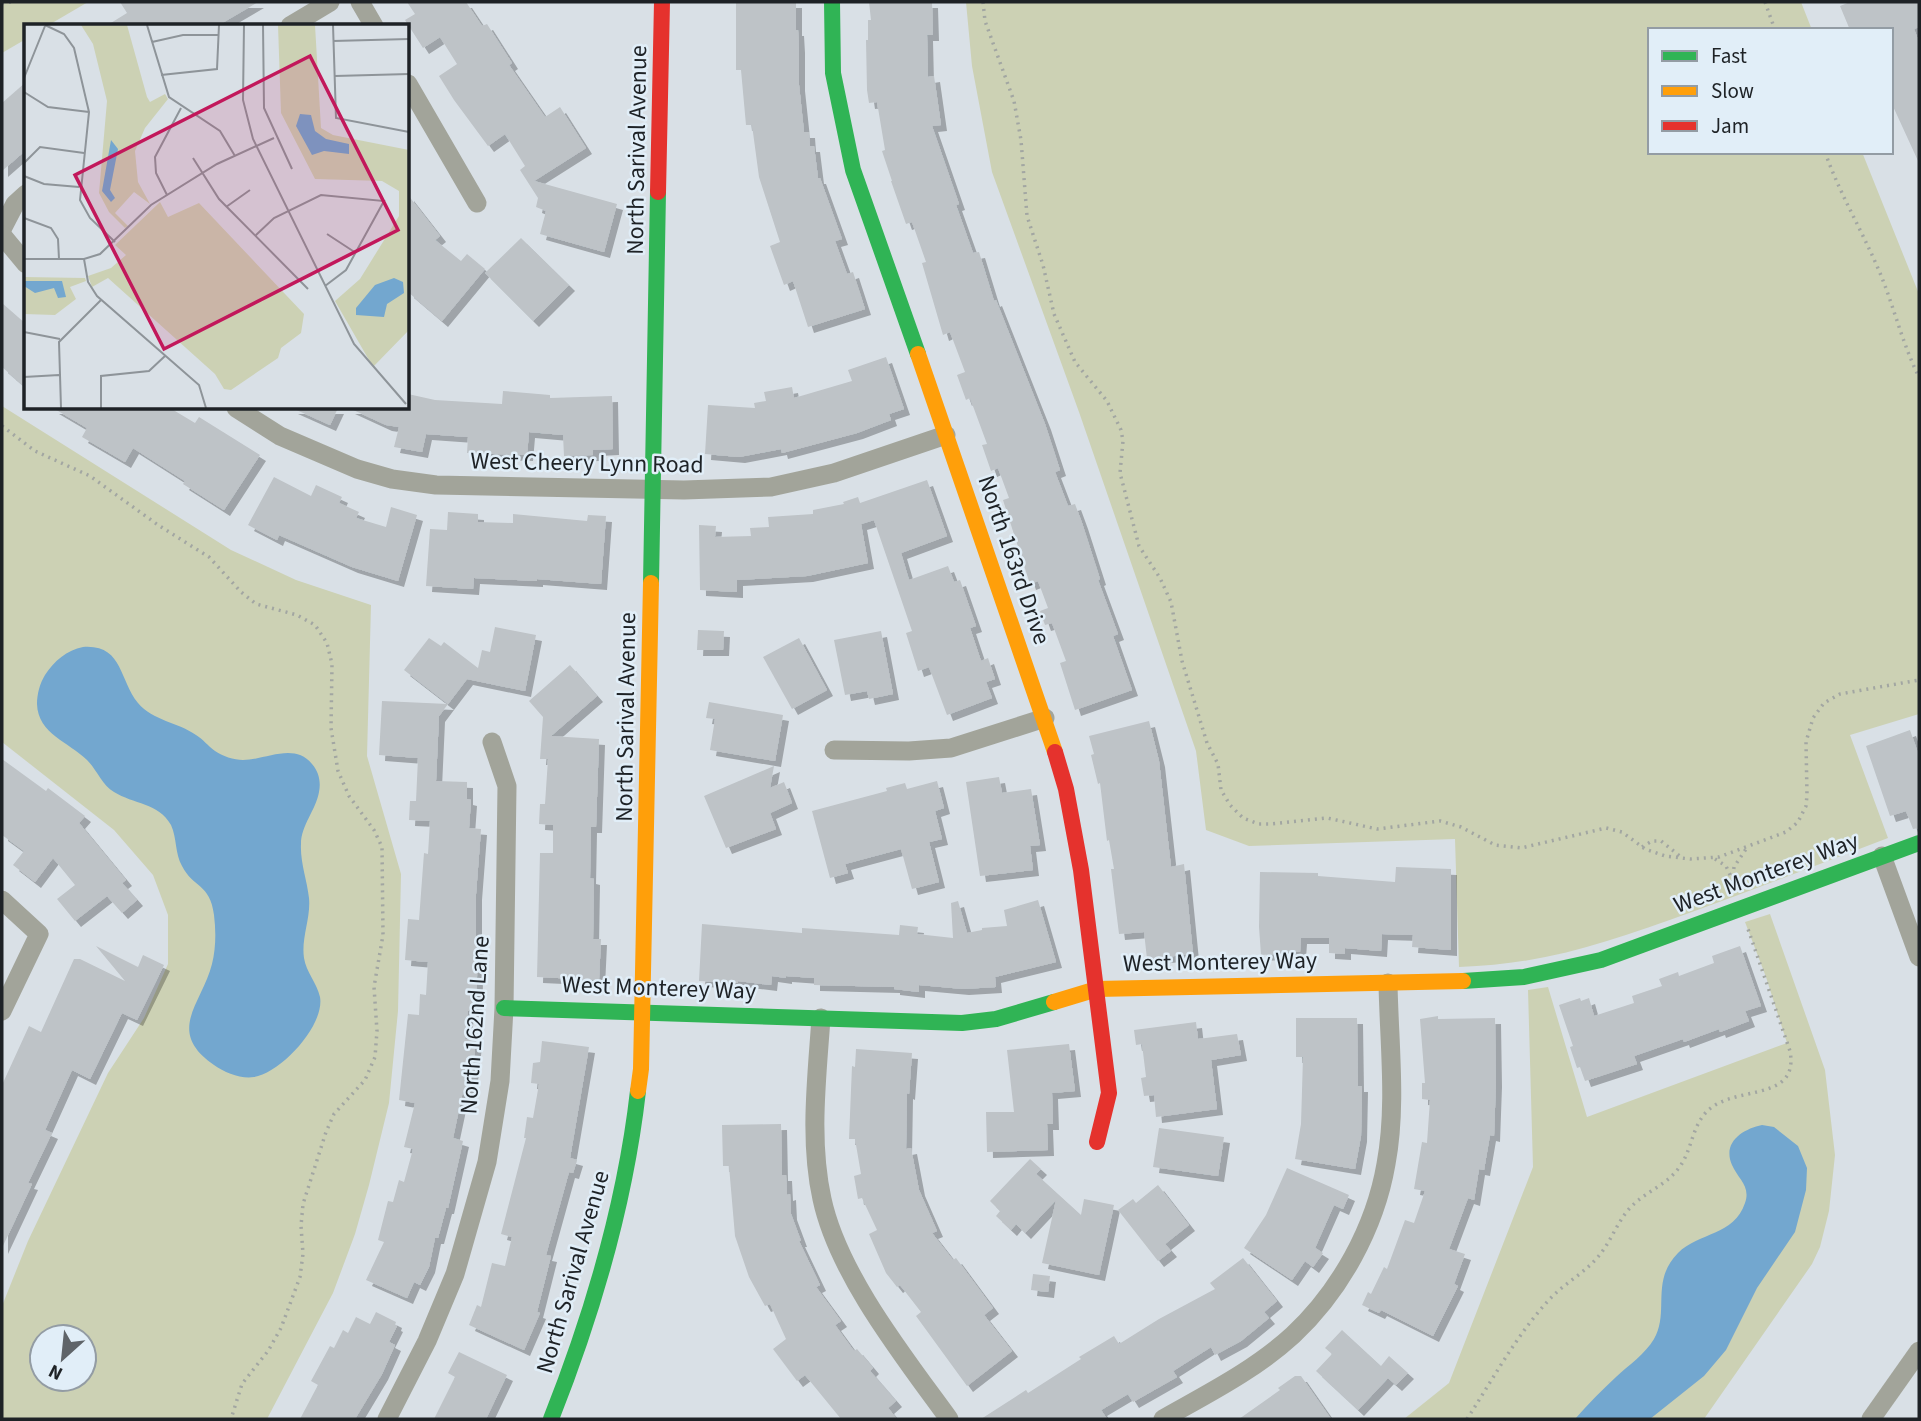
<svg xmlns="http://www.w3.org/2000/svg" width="1921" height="1421" viewBox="0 0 1921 1421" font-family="'Source Sans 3',sans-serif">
<defs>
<filter id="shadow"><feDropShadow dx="6" dy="6" stdDeviation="0" flood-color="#0004"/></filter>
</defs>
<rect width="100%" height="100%" fill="#d9e0e6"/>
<!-- green -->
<g fill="#ccd1b4" fill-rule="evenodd">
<polygon points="2,2 88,2 47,26 26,26 26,39 2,53"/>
<path d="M966 2H1801L1812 30H1650V152H1862L1919 294V714L1850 735 1888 838C1823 863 1758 888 1692 912 1610 941 1549 964 1459 967L1455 839 1249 846 1206 830 1196 751 1079 412 992 172 972 66Z"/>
<path d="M2 406 231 550 296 580 371 605 367 756 401 874 398 1011 389 1103 369 1185 355 1234 333 1293 267 1419H2V1306L28 1241 108 1073 144 1018 168 964V915L153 875 114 830 2 742ZM42 1337H84V1379H42Z"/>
<polygon points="1770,914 1825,1070 1835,1155 1829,1211 1820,1247 1812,1264 1704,1419 1404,1419 1449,1383 1533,1167 1528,990 1548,987 1587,1117 1787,1043 1766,977 1745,922"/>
</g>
<!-- water -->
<g fill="#73a7cf">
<path d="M83 647C123 644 119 680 138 703 153 721 178 722 196 735 203 739 208 746 215 751 222 756 234 760 243 760 266 760 294 742 312 764 319 772 321 782 319 792 316 810 301 825 301 844 300 862 307 880 309 898 311 918 301 938 304 958 306 972 317 983 320 997 325 1025 281 1073 254 1077 241 1079 225 1073 214 1065 165 1031 202 1004 212 964 216 948 216 931 214 915 210 883 193 888 182 866 175 854 177 838 171 825 159 803 133 804 114 792 102 785 97 770 87 760 69 742 38 734 37 704 37 694 40 683 45 675 54 661 67 650 83 647Z"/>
<path d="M1762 1125 1774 1127 1798 1146 1807 1168 1806 1190 1795 1232 1757 1288 1726 1350 1704 1376 1650 1419H1575C1588 1404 1602 1390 1616 1377 1629 1365 1645 1354 1654 1339 1670 1312 1650 1281 1678 1253 1699 1232 1734 1236 1745 1203 1751 1186 1738 1179 1732 1165 1722 1142 1743 1129 1762 1125Z"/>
</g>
<!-- building -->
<g fill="#bec3c7" filter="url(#shadow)">
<polygon points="120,2 258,2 217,26 106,26 127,13"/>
<polygon points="407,2 466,2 482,26 487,24 512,63 509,65 545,117 560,107 586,148 534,181 617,204 604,252 540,234 546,211 536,207 538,198 520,170 525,166 505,134 488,146 454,100 439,76 457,64 440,37 423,48 405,20 415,14"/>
<polygon points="736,2 796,2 796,30 798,30 799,47 799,85 804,132 809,132 810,146 814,146 818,178 820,178 842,239 835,241 847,274 853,272 865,309 808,327 793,281 784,285 770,246 780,242 759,177 752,125 746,125 741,70 736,70"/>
<polygon points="869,2 932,2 933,35 927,35 928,77 934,76 941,125 932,126 959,204 956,205 973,253 979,252 994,301 996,300 1045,424 1060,470 1055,472 1068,506 1075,504 1082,523 1100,579 1098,580 1118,634 1113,636 1132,690 1075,710 1060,663 1066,661 1052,623 1045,625 1040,611 1048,608 1038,581 1030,584 1003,500 1009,498 998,468 991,471 982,445 987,444 970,398 966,400 957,375 965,372 950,332 943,335 922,263 926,262 912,222 906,224 891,181 892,181 882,151 885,150 877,102 869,103 867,90 866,40 868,40 868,20 871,20"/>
<polygon points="1850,2 1919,2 1919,27 1914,29 1919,42 1919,163 1891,102 1891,30 1850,30 1840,6"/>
<polygon points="26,82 26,150 2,171 2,103"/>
<polygon points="408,195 440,236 435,240 461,261 467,254 485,269 442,321 408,292"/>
<polygon points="521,238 569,285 533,321 485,273"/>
<polygon points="2,303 26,324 26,388 2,367"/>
<polygon points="886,357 904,409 889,414 891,420 857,433 782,453 781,449 739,457 705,454 708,405 755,408 754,403 766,401 764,392 792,387 794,398 852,381 848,370"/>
<polygon points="503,391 550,395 550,398 612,396 613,449 593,450 593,455 564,456 563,435 529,432 527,455 467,453 468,437 426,434 422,452 394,447 399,427 386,425 349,408 408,408 408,394 435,400 502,404"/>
<polygon points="53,408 170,408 195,423 199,417 260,455 224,510 183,484 185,481 133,448 125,462 82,437 87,428"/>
<polygon points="292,408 338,408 330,425"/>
<polygon points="274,477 311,496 316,485 342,497 339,503 359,512 356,518 386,527 391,507 417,515 398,581 352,567 279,535 277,540 248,525"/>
<polygon points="927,480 947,536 901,553 909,580 948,566 954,582 960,580 976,626 970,628 981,661 988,658 995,679 986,682 992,698 947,715 929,667 918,671 906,633 912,631 874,520 861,524 868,563 807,576 737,580 737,592 700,590 699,525 716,526 715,537 751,536 750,528 769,527 768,517 813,514 813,510 844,504 843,502 858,497 860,503"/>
<polygon points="448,512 478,514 478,522 513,523 513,514 587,521 588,515 606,516 601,584 537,579 537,581 474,578 473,589 426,586 430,529 447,530"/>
<polygon points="495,627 536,635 525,691 467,679 448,704 404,670 429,638 441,646 444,642 478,668 482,650 490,652"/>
<polygon points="698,630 724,631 723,650 697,650"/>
<polygon points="881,631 893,694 869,699 867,691 845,695 834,640"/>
<polygon points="799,638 827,690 792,709 763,657"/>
<polygon points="570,665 597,696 551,736 599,739 596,827 591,827 590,878 594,879 593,939 601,939 599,980 537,977 540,853 553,853 553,825 539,824 540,804 545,804 548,759 540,759 543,717 529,701"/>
<polygon points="382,701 448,704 439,716 436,781 467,782 467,799 471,800 469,828 481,829 476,894 476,942 478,943 476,1011 468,1011 465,1039 476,1041 470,1092 463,1091 453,1138 463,1141 448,1208 446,1208 438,1238 435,1238 429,1267 420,1285 414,1282 407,1298 366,1280 384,1242 378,1240 388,1201 393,1202 399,1180 404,1182 413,1149 404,1147 415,1103 399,1100 408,1014 419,1015 420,994 426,995 428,962 405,960 408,919 419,920 424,853 428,854 430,821 409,820 410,801 416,801 418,758 379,755"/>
<polygon points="709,702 783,715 775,761 710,750 715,719 706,718"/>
<polygon points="1149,721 1159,761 1171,867 1184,864 1193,954 1147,959 1144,932 1119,934 1111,869 1114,869 1109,840 1107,841 1100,783 1098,784 1091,755 1094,754 1089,736"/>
<polygon points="1910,730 1919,756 1919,828 1913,829 1906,811 1890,816 1866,746"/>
<polygon points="2,759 46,791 48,788 85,816 79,823 126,880 122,883 137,900 122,913 107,896 75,921 57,899 75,885 53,858 35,882 13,865 24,851 2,835"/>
<polygon points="774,766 770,788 784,782 792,803 770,813 776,829 726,848 704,796"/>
<polygon points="999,777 1002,793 1031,789 1040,845 1030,846 1033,870 980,876 966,782"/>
<polygon points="937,781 944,808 935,811 942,839 929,842 939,882 912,889 901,849 845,864 848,873 830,878 812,811 887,791 886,788 905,783 907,789"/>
<polygon points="1396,867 1451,869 1451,950 1412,947 1413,935 1382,934 1381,951 1345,948 1345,954 1329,953 1329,938 1301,938 1300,952 1276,951 1276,954 1261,955 1259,927 1260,872 1318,873 1318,876 1395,882"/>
<polygon points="1038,900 1056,962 995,977 996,987 963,989 919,985 919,992 894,989 894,987 814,985 814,978 786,976 786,978 772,976 771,985 738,981 738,983 699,981 702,924 802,933 802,928 899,935 900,925 918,927 917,934 953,938 951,903 958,901 967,933 982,930 982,928 1007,926 1004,910"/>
<polygon points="96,946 138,967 143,955 164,965 137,1020 122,1013 90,1079 72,1070 45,1130 52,1133 28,1183 32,1184 2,1248 2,1085 29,1026 41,1032 74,959 80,959 125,981"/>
<polygon points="1740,946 1761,1006 1745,1011 1749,1021 1720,1032 1719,1029 1684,1042 1683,1039 1634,1056 1637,1064 1585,1081 1580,1067 1577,1068 1570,1047 1573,1046 1559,1005 1580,998 1581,1001 1589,998 1594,1016 1634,1003 1632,996 1662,986 1659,979 1678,972 1679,976 1714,963 1712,956"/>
<polygon points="1438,1016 1438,1019 1495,1018 1496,1081 1494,1136 1490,1135 1484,1170 1479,1169 1474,1200 1468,1198 1449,1249 1465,1254 1454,1284 1458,1286 1433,1336 1381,1310 1379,1313 1362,1305 1368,1292 1371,1294 1384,1267 1387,1269 1405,1220 1414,1223 1425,1191 1414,1189 1422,1142 1427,1143 1430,1100 1422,1099 1422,1083 1425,1083 1420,1019"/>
<polygon points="1296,1018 1357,1018 1358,1086 1362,1086 1361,1136 1355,1169 1295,1159 1301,1124 1303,1057 1296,1057"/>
<polygon points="1196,1022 1198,1039 1237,1034 1241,1055 1211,1060 1217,1109 1156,1117 1154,1095 1144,1096 1141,1078 1146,1077 1142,1044 1136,1045 1134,1030"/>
<polygon points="542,1041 589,1047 570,1158 577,1160 573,1173 569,1172 546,1255 551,1256 537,1312 540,1313 524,1350 469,1325 477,1305 481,1307 492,1263 505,1266 512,1237 501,1234 526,1138 524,1138 527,1117 533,1118 539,1084 531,1083 533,1063 540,1062"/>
<polygon points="1069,1044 1075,1091 1052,1093 1053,1124 1047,1124 1048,1150 987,1152 986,1112 1014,1112 1007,1050"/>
<polygon points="856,1049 912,1053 909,1094 907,1093 906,1149 911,1148 919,1190 937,1231 932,1233 953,1260 956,1258 993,1308 984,1315 1012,1351 967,1386 916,1316 921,1312 900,1285 897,1287 886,1273 869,1234 877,1230 862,1198 858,1199 854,1176 861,1174 855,1139 849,1139 852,1066 855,1067"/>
<polygon points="781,1124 782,1175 786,1175 787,1195 790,1194 791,1214 801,1241 799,1241 820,1285 816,1287 841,1321 835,1325 854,1351 857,1349 873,1368 870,1371 896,1401 888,1408 897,1419 841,1419 805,1375 797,1381 773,1349 786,1339 770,1304 765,1306 749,1277 735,1236 729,1166 723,1166 722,1125"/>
<polygon points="1159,1128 1224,1137 1218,1176 1153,1167"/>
<polygon points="1030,1159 1041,1169 1036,1174 1081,1215 1084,1199 1114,1205 1099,1275 1042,1263 1056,1200 1025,1233 1016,1224 1011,1230 996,1216 1000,1211 990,1201"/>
<polygon points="1287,1168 1349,1195 1343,1209 1334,1205 1315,1248 1323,1253 1313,1267 1305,1261 1292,1280 1244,1248 1266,1215"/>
<polygon points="1158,1185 1189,1225 1165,1244 1171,1251 1158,1261 1118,1210 1133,1199 1136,1203"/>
<polygon points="1243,1258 1277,1301 1264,1312 1269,1318 1241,1341 1215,1355 1211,1347 1173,1371 1177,1377 1133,1402 1128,1394 1101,1410 1107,1419 981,1419 1026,1390 1028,1393 1081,1359 1079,1357 1114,1336 1119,1344 1159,1319 1215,1289 1210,1283"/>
<polygon points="1033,1274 1050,1276 1048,1292 1031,1290"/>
<polygon points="376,1312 396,1322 395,1325 397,1326 389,1342 395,1345 382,1374 355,1419 300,1419 318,1385 311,1381 330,1346 334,1348 343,1330 348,1333 356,1317 370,1324"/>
<polygon points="1342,1330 1381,1366 1389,1356 1408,1373 1396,1385 1388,1378 1358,1410 1316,1371 1332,1354 1325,1348"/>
<polygon points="459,1352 507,1375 486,1419 434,1419 455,1377 448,1373"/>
<polygon points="1295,1376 1301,1376 1331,1419 1239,1419 1280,1390 1278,1388"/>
</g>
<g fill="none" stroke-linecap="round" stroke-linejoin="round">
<!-- path -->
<g stroke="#a2a6a2" stroke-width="3.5" stroke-dasharray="2 5" stroke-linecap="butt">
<polyline points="983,2 985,21 1014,101 1021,140 1027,216 1043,265 1054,314 1075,362 1107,401 1121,430 1123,441 1120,473 1139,546 1160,578 1171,602 1182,661 1207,743 1218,764 1221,790 1230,805 1243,818 1259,824 1270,824 1327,818 1377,829 1440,821 1461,827 1495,845 1521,848 1606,828 1622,832 1645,849 1665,856 1690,859 1719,857 1786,832 1798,822 1806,806 1807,795 1806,742 1813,718 1824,703 1840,694 1919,680"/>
<polyline points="1765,2 1775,30"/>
<polyline points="2,3 12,2"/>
<path d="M1825 152C1839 192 1860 227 1877 266 1893 302 1901 341 1919 377"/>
<polyline points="2,426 35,451 90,476 158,525 209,557 241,592 256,604 297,615 315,625 327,643 332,664 331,728 338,771 349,796 374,830 382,847 383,935 374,987 377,1031 375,1057 365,1080 334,1114 326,1132 303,1204 301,1226 303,1254 300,1277 281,1328 268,1351 242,1384 231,1419"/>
<polyline points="1642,847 1652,841 1661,841 1681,857"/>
<polyline points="1715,859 1726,866 1736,888"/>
<polyline points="1733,876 1734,867 1746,849"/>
<path d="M1467 1419C1493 1379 1516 1336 1548 1301 1563 1284 1582 1275 1597 1258 1610 1244 1616 1224 1629 1209 1643 1193 1665 1186 1678 1169 1691 1153 1691 1132 1703 1116 1727 1082 1800 1106 1790 1051L1748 929"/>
</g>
<!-- street -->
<g stroke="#a2a49a" stroke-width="19">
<polyline points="360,2 374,26"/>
<polyline points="290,26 330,2"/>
<polyline points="408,84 477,203"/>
<polyline points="2,229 15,204 26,194"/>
<polyline points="2,235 26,264"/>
<polyline points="236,408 280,436 357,469 392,479 436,485 684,490 771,487 834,473 946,435"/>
<polyline points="834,750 909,751 951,748 1045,718"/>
<polyline points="1882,856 1919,957"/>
<polyline points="2,900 39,934 2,1011"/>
<path d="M821 1018C817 1077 809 1140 822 1199 838 1274 904 1357 949 1419"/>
<polyline points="387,1419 427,1341 455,1274 487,1162 500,1081 504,1008 507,786 492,742"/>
<path d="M1163 1419C1207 1394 1255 1370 1293 1335 1340 1291 1375 1228 1386 1164 1397 1106 1389 1042 1388 983"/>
<polyline points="1871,1419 1919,1351"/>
</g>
<!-- fast -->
<g stroke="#30b455" stroke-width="16">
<polyline points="832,2 833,73 853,170 918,354"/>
<polyline points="651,583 658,192"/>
<polyline points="1463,981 1524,977 1601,960 1919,843"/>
<polyline points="504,1008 962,1023 996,1019 1054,1002"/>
<path d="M551 1419C593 1313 625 1205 638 1091"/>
</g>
<!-- slow -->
<g stroke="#ff9f0a" stroke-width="16">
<polyline points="918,354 1055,752"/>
<polyline points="1054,1002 1097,989 1463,981"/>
<polyline points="638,1091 641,1069 651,583"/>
</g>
<!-- jam -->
<g stroke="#e5322d" stroke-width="16">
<polyline points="658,192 662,2"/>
<polyline points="1055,752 1066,789 1081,870 1109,1093 1097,1142"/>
</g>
</g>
<g text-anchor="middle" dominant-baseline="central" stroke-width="5" stroke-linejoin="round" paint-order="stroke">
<!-- street labels -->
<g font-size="24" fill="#1e2226" stroke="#e1eef8">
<text transform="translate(637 150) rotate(-89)">North Sarival Avenue</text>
<text transform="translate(587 463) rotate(1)">West Cheery Lynn Road</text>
<text transform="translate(1014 560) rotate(71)">North 163rd Drive</text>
<text transform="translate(626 717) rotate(-89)">North Sarival Avenue</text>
<text transform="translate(1766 873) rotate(-20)">West Monterey Way</text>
<text transform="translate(1220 962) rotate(-1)">West Monterey Way</text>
<text transform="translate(659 988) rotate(2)">West Monterey Way</text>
<text transform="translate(475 1025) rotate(-86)">North 162nd Lane</text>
<text transform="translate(573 1272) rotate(-74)">North Sarival Avenue</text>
</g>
</g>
<!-- overview -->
<g transform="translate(24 24)">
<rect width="385" height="385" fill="#d9e0e6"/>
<path d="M57 1H103L123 73 126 78 141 70 144 75 121 104 111 127 114 158 126 180 110 168 91 189 104 202 101 204 85 188 75 169 83 77 69 20ZM254 1H291L297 104 309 111 385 126V306L349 343 311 277 336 255 375 192V167L358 157 291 155 257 89ZM136 178 144 193 175 179 280 290 277 309 257 324 254 334 207 366 200 365 191 350 84 254 68 263 64 252 87 244 102 231 91 221ZM0 253 61 254 62 257 46 263 52 275 31 291 0 290Z" fill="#ccd1b4"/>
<path d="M276 90 287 91 291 107 302 115 325 120V130L300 127 288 131 272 102ZM87 116 94 125 86 166 91 174 87 178 78 167ZM370 254 379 258 380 269 363 280 360 293 332 291V284L351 261ZM0 257H38L42 273 34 274 30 264 11 269 0 262Z" fill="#73a7cf"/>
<path fill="none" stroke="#8e9499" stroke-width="2" d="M21 1 40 10 50 24 65 88 56 176 66 194 91 218M123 1 145 73 196 107 211 132M220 1 219 76 229 115 330 320 382 380M239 1 240 84 268 145M309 1 312 94 385 108M309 17 385 15M128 18 159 11H195M137 51 193 45 195 1M311 52 385 50M0 54 21 2M0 68 24 83 65 88M169 134 195 175 284 265M0 139 16 123 60 129M0 152 20 160 55 163M143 171 132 149 131 133 157 84M202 183 226 166M0 194 27 204 34 215 35 235M303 210 332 229M232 211 250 194 297 171 360 177 322 246 301 262M0 235H60L76 230 127 181 193 140 250 114M60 235 64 258 73 272 175 361 182 384M0 308 36 315M0 353 35 351M37 384 35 318 77 276M77 384V352L125 347 141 332"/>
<path fill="#c2185b" fill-opacity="0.15" stroke="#c2185b" stroke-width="3.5" d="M286 32 374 206 140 325 51 151Z"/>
<rect width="385" height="385" fill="none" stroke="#1e2226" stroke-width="3.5"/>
</g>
<!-- border -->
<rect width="1921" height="1421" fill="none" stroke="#1e2226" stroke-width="7"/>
<!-- legend -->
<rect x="1648" y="28" width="245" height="126" fill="#e1eef8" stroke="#939ca4" stroke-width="2"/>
<rect x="1662" y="51" width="35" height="10" fill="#30b455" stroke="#939ca4" stroke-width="2"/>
<text x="1711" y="63" font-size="21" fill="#1e2226">Fast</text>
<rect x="1662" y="86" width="35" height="10" fill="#ff9f0a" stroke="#939ca4" stroke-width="2"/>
<text x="1711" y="98" font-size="21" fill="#1e2226">Slow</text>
<rect x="1662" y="121" width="35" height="10" fill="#e5322d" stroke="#939ca4" stroke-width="2"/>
<text x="1711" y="133" font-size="21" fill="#1e2226">Jam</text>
<!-- north arrow -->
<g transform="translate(63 1358) rotate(207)"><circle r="33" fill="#e1eef8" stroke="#939ca4" stroke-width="2"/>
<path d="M0-5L12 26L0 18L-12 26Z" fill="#5f6469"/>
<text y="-10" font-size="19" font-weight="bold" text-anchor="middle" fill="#1e2226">N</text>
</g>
</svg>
